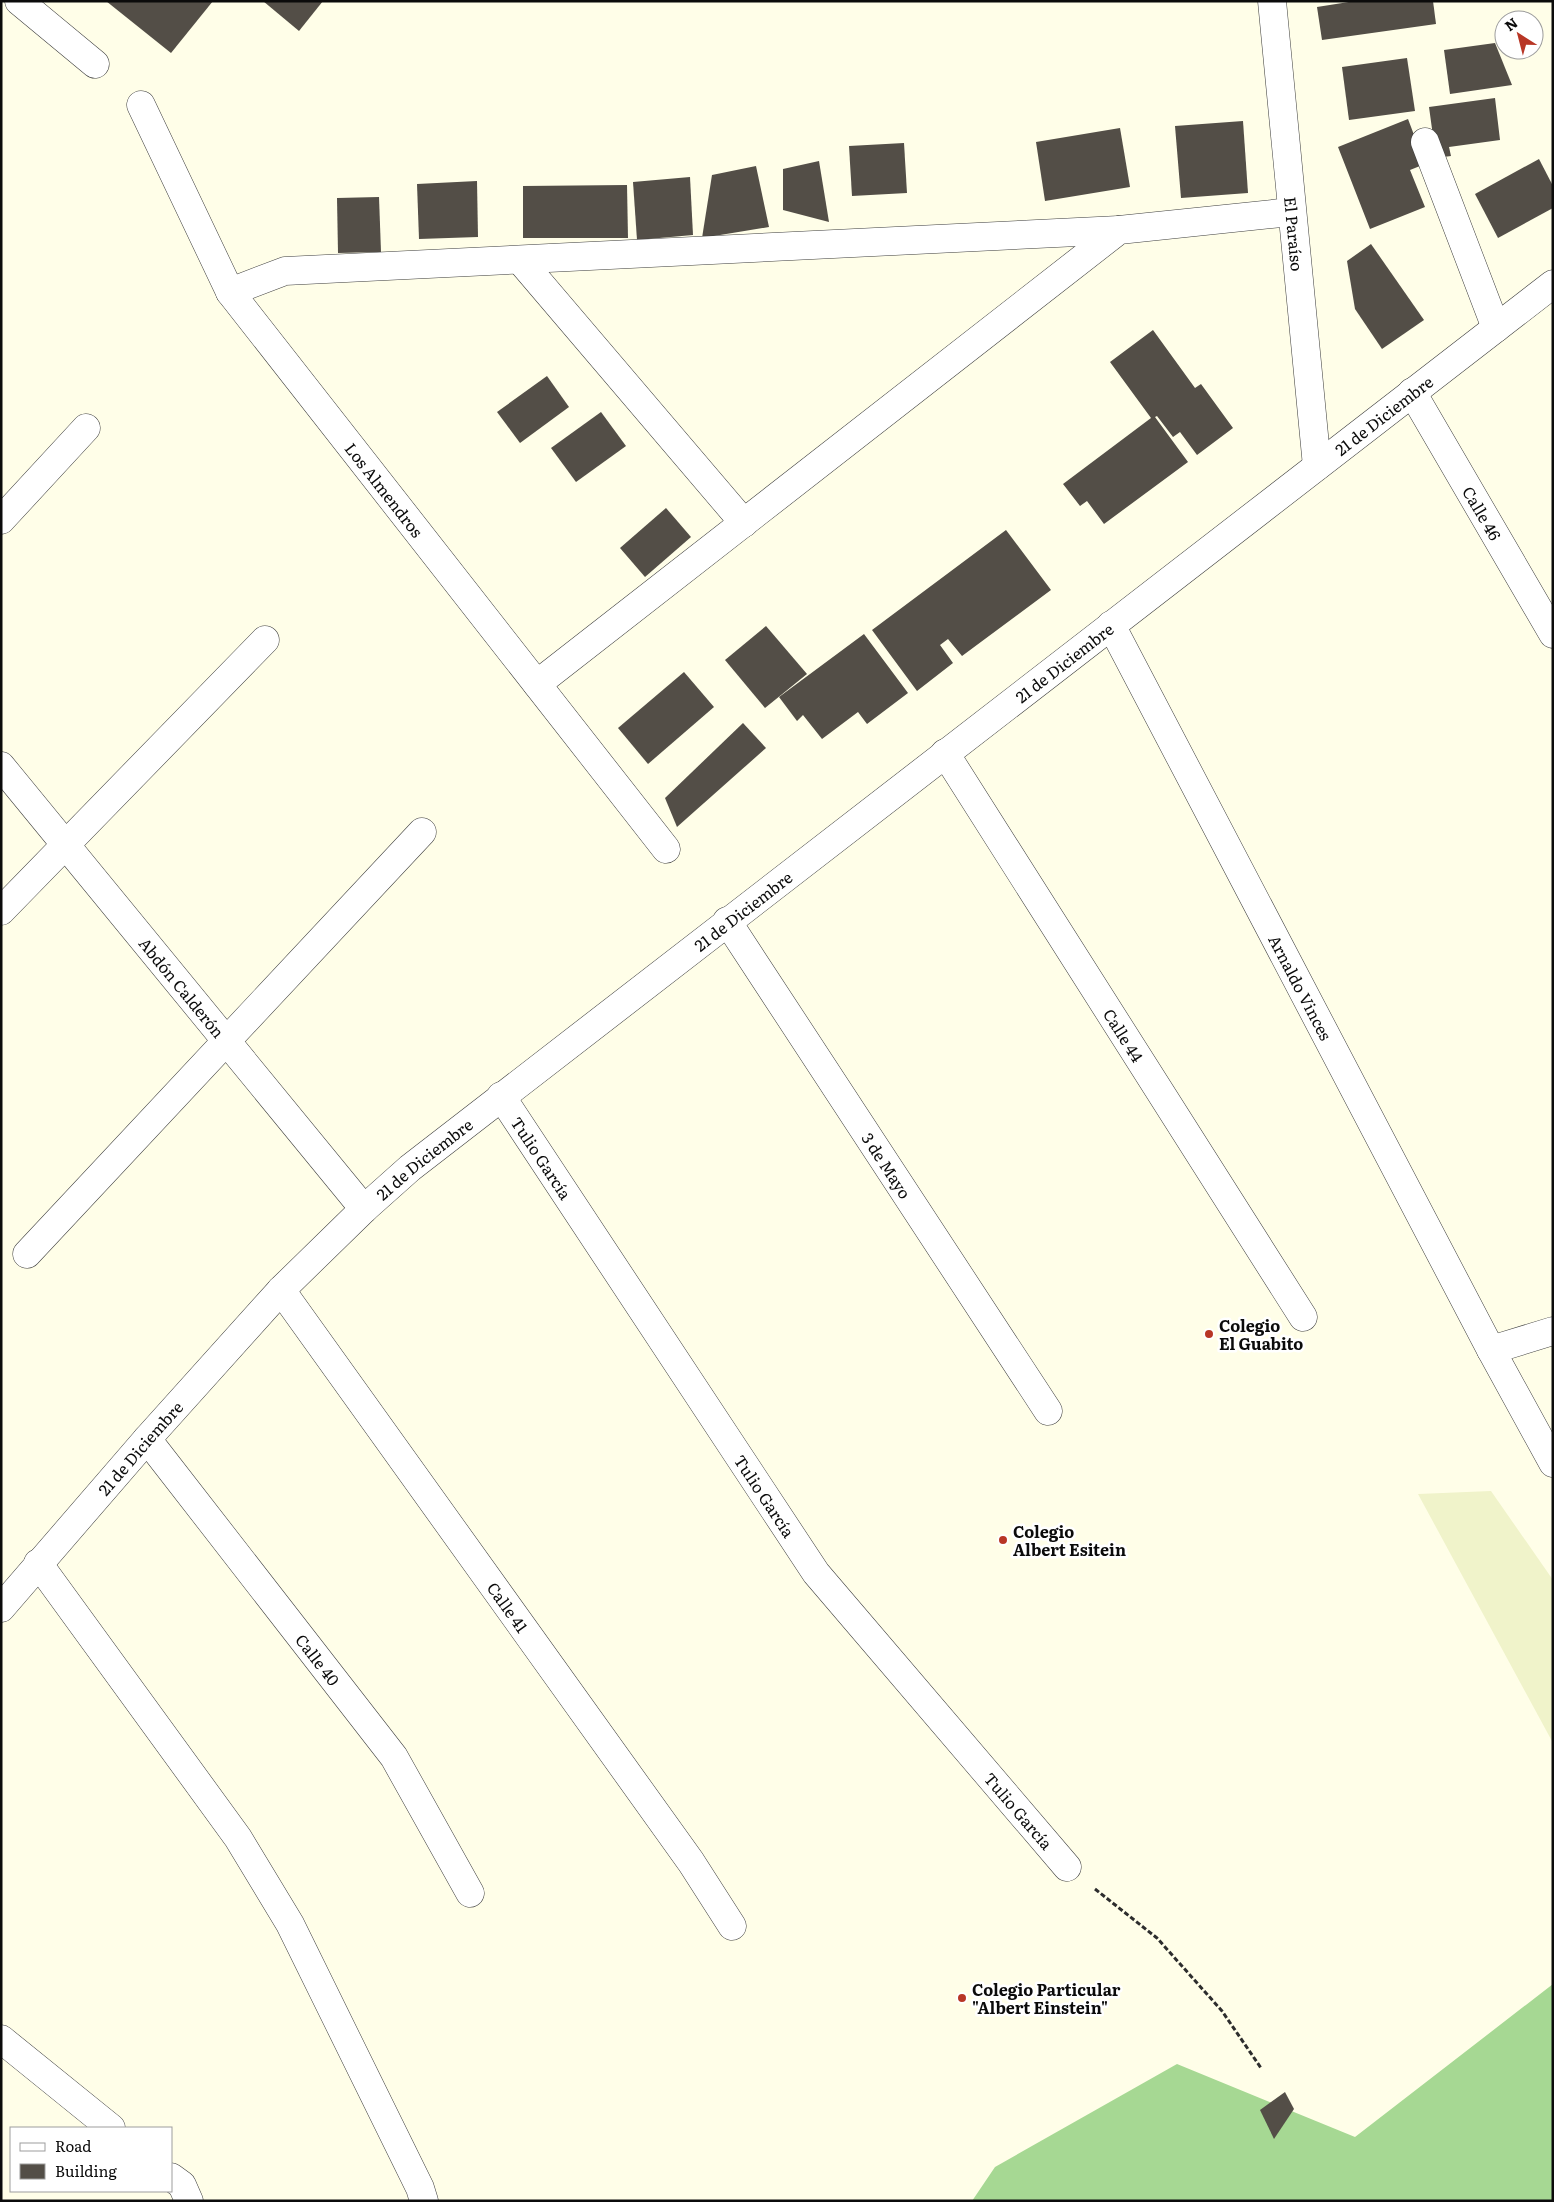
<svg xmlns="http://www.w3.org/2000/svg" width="1554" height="2202" viewBox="0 0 1554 2202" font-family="Literata,serif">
<rect width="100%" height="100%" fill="#fffee8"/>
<!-- farmland -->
<polygon fill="#f0f3ca" points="1491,1491 1553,1580 1553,1743 1418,1494"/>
<!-- forest -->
<polygon fill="#a6d893" points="1553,1984 1553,2201 972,2201 995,2167 1177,2064 1355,2137"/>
<!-- building -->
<g fill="#534e47">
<polygon points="106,1 213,1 171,53"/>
<polygon points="263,1 323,1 299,31"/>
<polygon points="1433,1 1436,24 1322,40 1317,7 1355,1"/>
<polygon points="1495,43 1512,85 1450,94 1444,50"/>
<polygon points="1407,58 1415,111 1349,120 1342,67"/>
<polygon points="1495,98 1500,140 1449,147 1451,156 1436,158 1429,107"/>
<polygon points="1408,119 1425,164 1410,170 1425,207 1370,229 1338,147"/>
<polygon points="1243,121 1248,193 1181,198 1175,126"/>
<polygon points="1120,128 1130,187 1045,201 1036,142"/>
<polygon points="904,143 907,193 852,196 849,146"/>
<polygon points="1539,159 1553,186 1553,208 1498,238 1475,194"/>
<polygon points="819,161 829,222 783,210 783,169"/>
<polygon points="756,166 769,227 702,238 712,175"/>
<polygon points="690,177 693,235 637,240 633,182"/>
<polygon points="477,181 478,237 419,239 417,184"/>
<polygon points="627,185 628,238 523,238 523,186"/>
<polygon points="379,197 381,252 338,253 337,198"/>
<polygon points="1371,244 1424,320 1382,349 1355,309 1347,261"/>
<polygon points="1153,330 1195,388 1201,384 1233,428 1197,455 1180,432 1173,437 1157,416 1155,417 1188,462 1104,524 1087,501 1080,506 1063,484 1151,418 1110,362"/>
<polygon points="547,376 569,407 520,443 497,412"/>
<polygon points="601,412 626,446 576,482 551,448"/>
<polygon points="666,508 691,537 645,577 620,548"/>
<polygon points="1006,530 1051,590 962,656 948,639 940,645 953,663 917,691 872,630"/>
<polygon points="766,626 807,674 765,708 725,660"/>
<polygon points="864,634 908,693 867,724 858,712 822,739 803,715 797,721 779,697"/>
<polygon points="684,672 714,707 648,764 618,728"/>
<polygon points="743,723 766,748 677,827 665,798"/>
<polygon points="1285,2092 1294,2109 1274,2139 1260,2110"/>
</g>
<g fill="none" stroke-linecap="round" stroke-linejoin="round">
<!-- pedestrian casing -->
<g stroke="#3e3e3e" stroke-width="29">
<polyline id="pedestrian" points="1425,142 1496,328"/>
</g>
<!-- minor casing -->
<g stroke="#3e3e3e" stroke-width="29">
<g id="minor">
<polyline points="19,1 95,64"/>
<path id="s1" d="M1272 1 1317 466"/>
<path id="s2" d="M141 105 230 292 666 849"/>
<polyline points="520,260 744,523"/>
<polyline points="230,292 285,271 1119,230"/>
<path id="s3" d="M1412 392 1553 634"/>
<polyline points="1,520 86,428"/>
<path id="s4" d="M1111 625 1491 1350 1553 1463"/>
<polyline points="537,684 1119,230 1291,212"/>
<path id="s5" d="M945 753 1303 1317"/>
<path id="s6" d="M1 766 364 1209"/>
<polyline points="1,911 265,640"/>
<path id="s7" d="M727 921 1048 1411"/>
<path id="s8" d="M501 1096 816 1573 1067 1867"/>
<polyline points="27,1254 422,832"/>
<path id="s9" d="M281 1290 691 1862 732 1926"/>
<polyline points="1491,1350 1553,1331"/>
<path id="s10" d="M147 1439 394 1757 470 1893"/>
<polyline points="38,1563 238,1838 290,1924 420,2188 424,2201"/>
<polyline points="1,2039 111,2128"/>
<polyline points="171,2177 182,2185 189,2201"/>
</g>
</g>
<!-- tertiary casing -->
<g stroke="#3e3e3e" stroke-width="29">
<g id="tertiary">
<path id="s11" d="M1 1608 147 1439 281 1290 364 1209 410 1168 1553 284"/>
</g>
</g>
<!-- path -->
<polyline stroke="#2d2d2d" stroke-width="3" stroke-dasharray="5 2.5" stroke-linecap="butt" points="1095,1889 1157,1938 1222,2011 1261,2068"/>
<!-- pedestrian -->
<use href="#pedestrian" stroke="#fff" stroke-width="28"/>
<!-- minor -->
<use href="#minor" stroke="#fff" stroke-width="28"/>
<!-- tertiary -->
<use href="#tertiary" stroke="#fff" stroke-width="28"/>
</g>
<!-- markers -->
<g fill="#b83625" stroke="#fff" stroke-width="2">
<circle cx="1209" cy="1334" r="5"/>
<circle cx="1003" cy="1540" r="5"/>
<circle cx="962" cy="1998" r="5"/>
</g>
<g text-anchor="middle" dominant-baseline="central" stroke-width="5" stroke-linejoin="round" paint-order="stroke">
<!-- street labels -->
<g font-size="16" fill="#0b0b0b" stroke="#fff">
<text stroke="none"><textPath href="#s1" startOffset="234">El Paraíso</textPath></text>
<text stroke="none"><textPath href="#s11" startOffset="1832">21 de Diciembre</textPath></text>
<text stroke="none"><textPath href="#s2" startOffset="458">Los Almendros</textPath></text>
<text stroke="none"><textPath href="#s3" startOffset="140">Calle 46</textPath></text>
<text stroke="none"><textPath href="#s11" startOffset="1428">21 de Diciembre</textPath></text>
<text stroke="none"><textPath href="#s11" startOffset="1022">21 de Diciembre</textPath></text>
<text stroke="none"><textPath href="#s6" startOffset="286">Abdón Calderón</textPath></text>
<text stroke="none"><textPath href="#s4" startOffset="409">Arnaldo Vinces</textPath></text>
<text stroke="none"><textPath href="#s5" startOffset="334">Calle 44</textPath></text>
<text stroke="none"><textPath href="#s8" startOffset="74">Tulio García</textPath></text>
<text stroke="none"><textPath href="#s11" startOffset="618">21 de Diciembre</textPath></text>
<text stroke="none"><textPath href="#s7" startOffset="292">3 de Mayo</textPath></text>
<text stroke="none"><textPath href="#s11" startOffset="212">21 de Diciembre</textPath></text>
<text stroke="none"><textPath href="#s8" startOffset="479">Tulio García</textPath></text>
<text stroke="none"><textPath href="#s9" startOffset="390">Calle 41</textPath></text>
<text stroke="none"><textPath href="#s10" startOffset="279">Calle 40</textPath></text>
<text stroke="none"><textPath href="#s8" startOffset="884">Tulio García</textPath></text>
</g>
<!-- poi labels -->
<g font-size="16" font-weight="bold" fill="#0b0b0b" stroke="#fff" text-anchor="start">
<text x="1219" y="1325">Colegio<tspan x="1219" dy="18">El Guabito</tspan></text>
<text x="1013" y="1531">Colegio<tspan x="1013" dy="18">Albert Esitein</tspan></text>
<text x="972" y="1989">Colegio Particular<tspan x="972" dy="18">"Albert Einstein"</tspan></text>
</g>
</g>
<!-- border -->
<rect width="1554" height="2202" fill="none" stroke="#0b0b0b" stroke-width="5"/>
<!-- legend -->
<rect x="10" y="2127" width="162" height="65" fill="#ffffff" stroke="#9d9d9d"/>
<rect x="20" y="2143" width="25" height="8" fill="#ffffff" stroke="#9d9d9d"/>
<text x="55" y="2152" font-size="15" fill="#0b0b0b">Road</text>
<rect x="20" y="2164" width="25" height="15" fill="#534e47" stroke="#9d9d9d"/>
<text x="55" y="2177" font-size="15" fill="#0b0b0b">Building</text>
<!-- north arrow -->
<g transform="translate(1519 35) rotate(324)"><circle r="24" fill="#ffffff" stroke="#9d9d9d"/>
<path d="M0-4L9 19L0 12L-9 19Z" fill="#b83625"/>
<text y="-8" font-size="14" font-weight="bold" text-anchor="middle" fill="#0b0b0b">N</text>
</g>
</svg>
